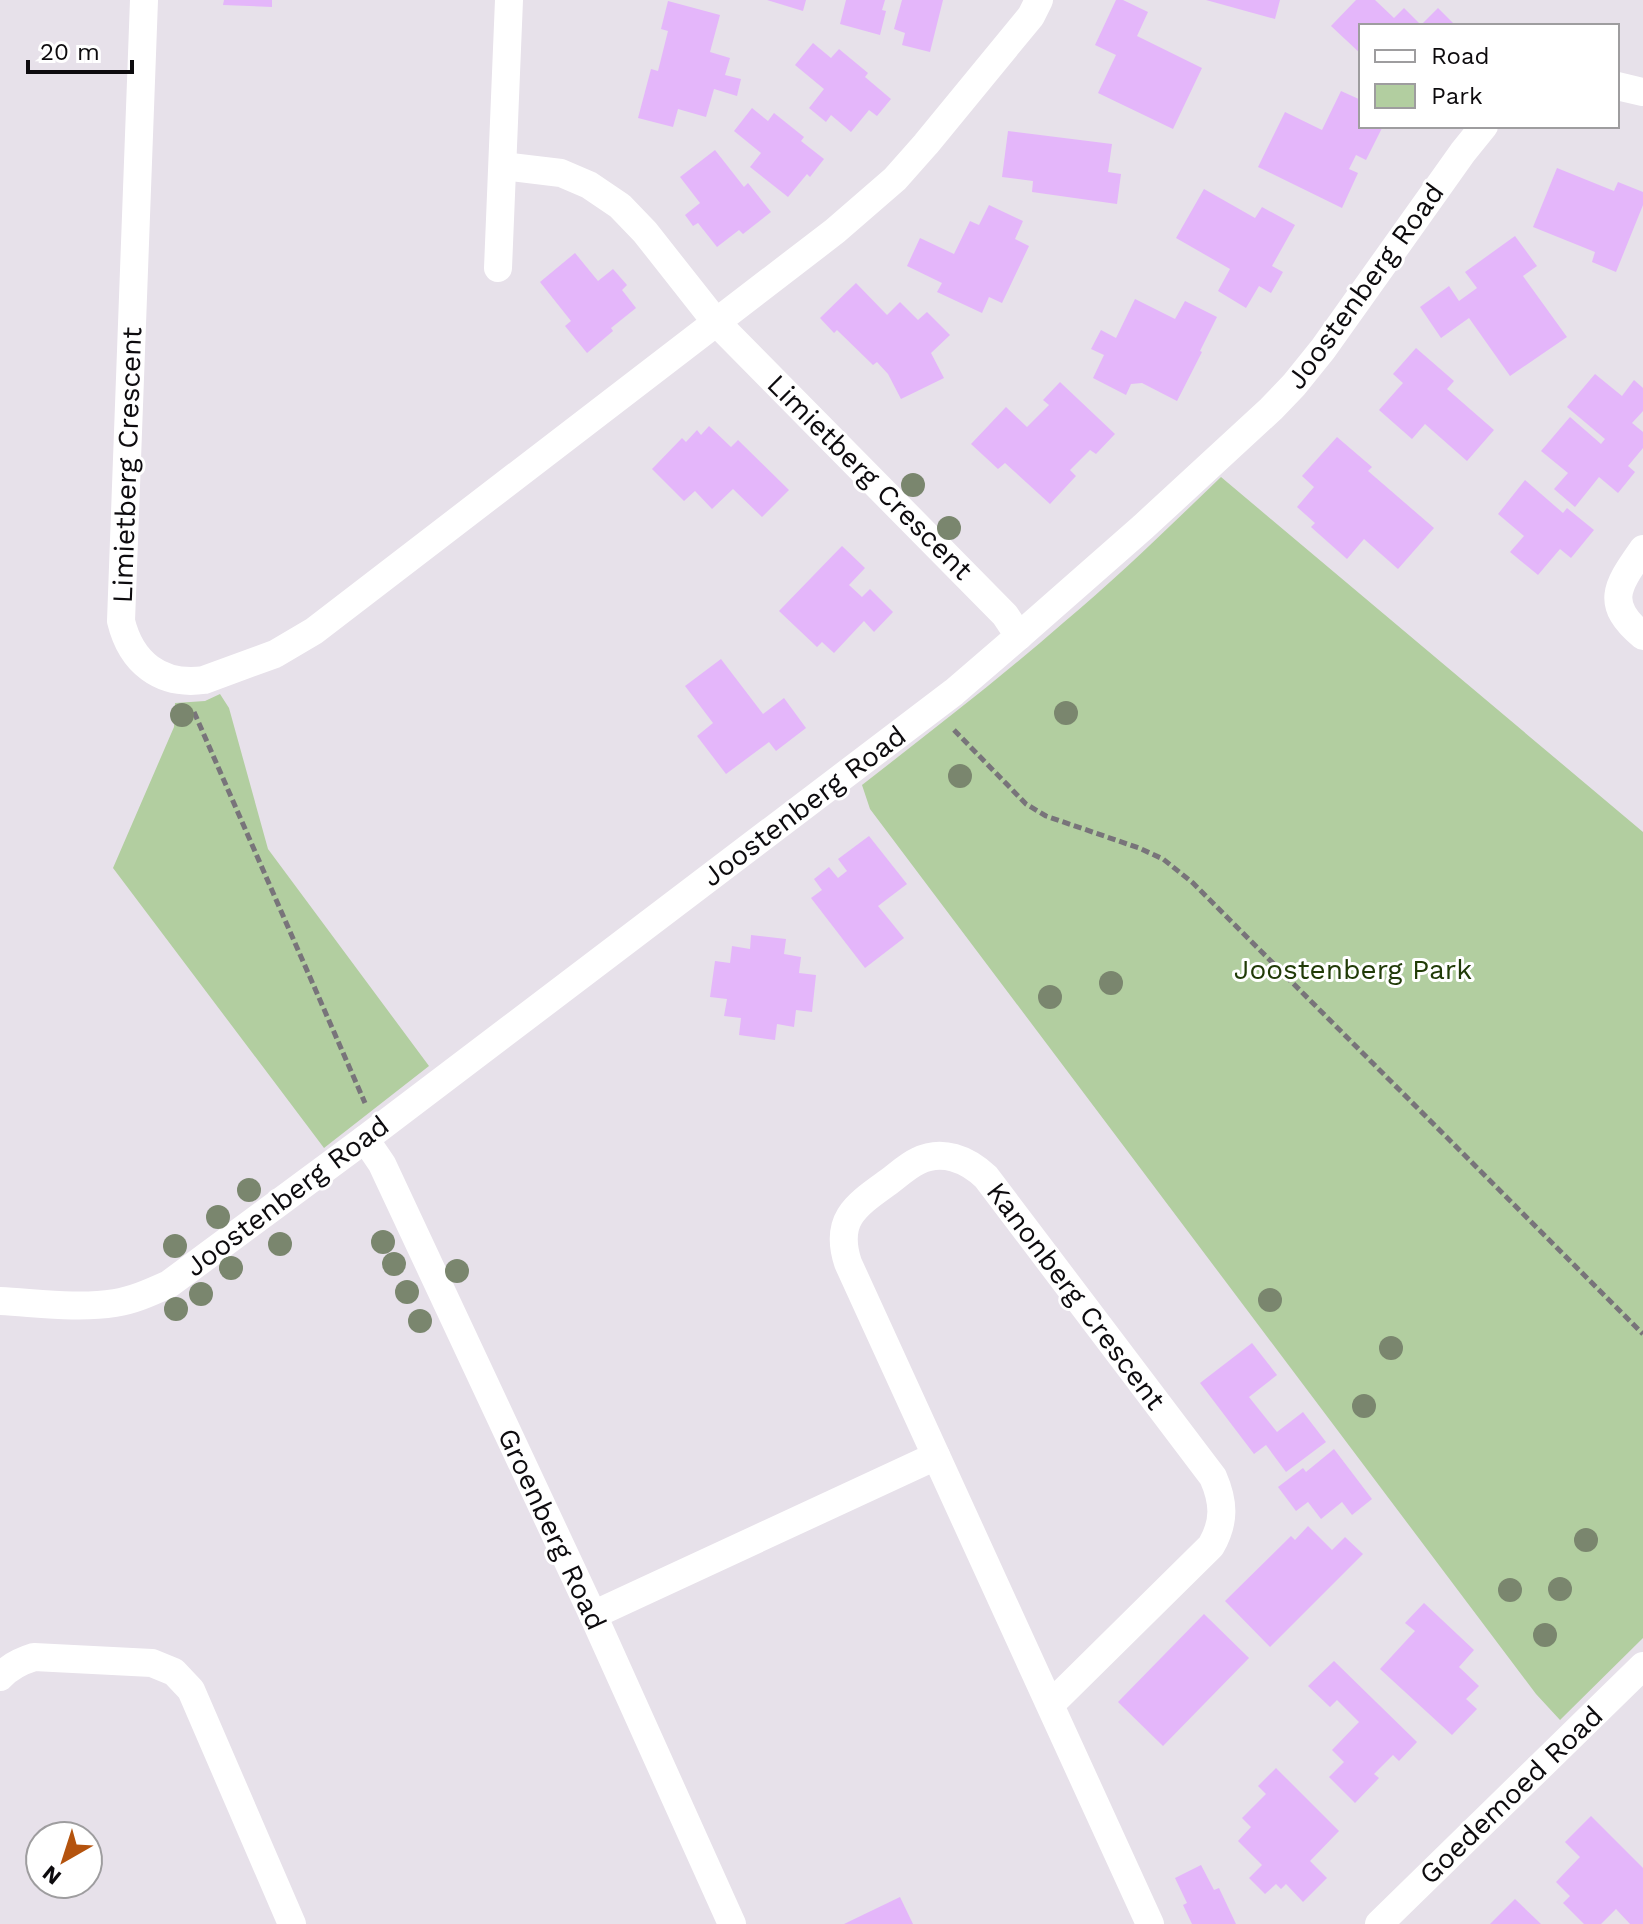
<svg xmlns="http://www.w3.org/2000/svg" width="1643" height="1924" viewBox="0 0 1643 1924" font-family="'Work Sans',sans-serif">
<rect width="100%" height="100%" fill="#e7e1ea"/>
<!-- green -->
<g fill="#b2cea0">
<path d="M1221 477 1643 832V1638L1560 1720 1536 1694 870 809 862 785C930 732 998 680 1063 623 1118 577 1169 527 1221 477Z"/>
<polygon points="220,694 229,708 268,849 429,1066 324,1148 113,868 174,727 175,703 205,701"/>
</g>
<!-- building -->
<g fill="#e4b6fa">
<polygon points="224,0 272,0 272,7 223,5"/>
<polygon points="767,0 806,0 803,11"/>
<polygon points="846,0 885,0 882,10 886,11 880,35 840,24"/>
<polygon points="902,0 943,0 930,52 902,45 905,33 894,29"/>
<polygon points="1116,0 1123,0 1148,12 1137,36 1202,68 1173,129 1098,93 1116,55 1095,45"/>
<polygon points="1206,0 1280,0 1275,19"/>
<polygon points="1356,0 1375,0 1394,18 1404,8 1421,25 1438,8 1456,26 1361,26 1361,54 1331,26"/>
<polygon points="668,1 720,15 710,52 730,58 725,75 741,79 737,96 714,89 706,117 678,109 673,127 638,118 651,69 658,71 668,31 661,29"/>
<polygon points="813,43 831,58 839,49 868,73 865,77 891,99 877,116 869,110 851,132 831,115 826,122 809,108 824,89 795,65"/>
<polygon points="1341,91 1361,100 1361,126 1383,126 1366,160 1356,155 1349,169 1358,173 1342,208 1258,167 1285,112 1322,130"/>
<polygon points="752,108 768,121 774,113 804,137 801,141 824,159 810,177 807,174 788,197 750,167 761,153 734,131"/>
<polygon points="1008,131 1112,144 1108,172 1121,174 1117,204 1032,192 1033,181 1002,177"/>
<polygon points="715,150 744,187 748,183 771,212 743,234 739,230 717,247 698,223 693,226 685,215 700,203 680,177"/>
<polygon points="1557,168 1614,191 1618,182 1643,192 1643,205 1616,272 1592,262 1595,252 1533,227"/>
<polygon points="1204,189 1255,218 1262,207 1295,225 1272,266 1283,272 1271,293 1259,286 1246,308 1218,291 1230,269 1176,238"/>
<polygon points="989,205 1023,221 1015,239 1029,246 1002,303 989,297 982,313 937,292 942,283 907,266 920,238 954,254 970,221 979,225"/>
<polygon points="1515,236 1537,266 1523,276 1567,337 1510,376 1469,318 1441,338 1420,307 1449,286 1459,301 1477,288 1465,272"/>
<polygon points="575,253 598,281 613,269 627,285 622,290 636,308 611,328 613,331 587,353 565,326 571,321 540,282"/>
<polygon points="856,283 887,315 900,302 918,320 927,312 950,335 931,353 944,378 901,399 888,374 877,362 873,365 837,330 834,333 820,318"/>
<polygon points="1135,299 1175,319 1185,301 1217,317 1200,351 1202,352 1177,401 1142,383 1131,384 1126,395 1093,378 1104,355 1091,349 1101,330 1116,338"/>
<polygon points="1416,348 1454,381 1447,389 1494,430 1467,461 1425,424 1412,439 1379,410 1403,383 1393,374"/>
<polygon points="1595,374 1622,396 1634,380 1643,388 1643,411 1632,423 1643,432 1643,448 1628,466 1635,472 1618,493 1599,477 1575,507 1554,489 1568,473 1541,451 1570,417 1601,444 1605,439 1567,407"/>
<polygon points="1060,382 1115,434 1096,454 1090,450 1070,470 1076,476 1050,504 1005,463 998,469 971,444 1006,407 1027,427 1049,405 1043,400"/>
<polygon points="709,426 731,447 738,440 789,490 762,517 733,489 712,509 695,491 684,501 652,469 682,438 686,442 697,430 701,435"/>
<polygon points="1337,437 1372,467 1368,471 1434,528 1398,569 1364,539 1347,559 1311,527 1315,523 1297,507 1314,487 1302,476"/>
<polygon points="1525,480 1563,513 1567,508 1594,530 1571,558 1560,549 1538,575 1510,552 1524,536 1498,514"/>
<polygon points="842,546 865,568 849,585 862,597 870,589 893,612 874,632 864,621 834,653 822,642 817,647 779,611"/>
<polygon points="721,659 763,714 784,698 806,728 776,751 769,742 726,774 697,736 713,723 685,686"/>
<polygon points="869,836 907,884 878,906 904,938 865,968 811,898 822,890 814,879 829,867 838,878 847,871 838,859"/>
<polygon points="751,935 786,939 784,954 801,957 799,973 816,975 812,1012 796,1010 794,1027 777,1024 775,1040 739,1035 741,1018 724,1016 727,999 710,997 715,961 730,963 732,946 750,949"/>
<polygon points="1252,1343 1277,1375 1249,1397 1277,1432 1303,1412 1326,1442 1286,1472 1266,1445 1254,1454 1200,1383"/>
<polygon points="1334,1449 1372,1499 1352,1515 1342,1502 1321,1519 1308,1502 1296,1511 1278,1487 1303,1468 1306,1472"/>
<polygon points="1308,1526 1332,1550 1345,1537 1363,1554 1270,1647 1225,1601 1291,1536 1295,1540"/>
<polygon points="1424,1603 1474,1650 1459,1667 1479,1686 1466,1699 1477,1709 1452,1735 1380,1669 1415,1631 1405,1623"/>
<polygon points="1204,1614 1249,1658 1163,1746 1118,1702"/>
<polygon points="1334,1661 1417,1742 1399,1761 1393,1755 1374,1774 1379,1778 1355,1803 1329,1777 1344,1762 1332,1750 1359,1722 1337,1700 1330,1707 1308,1686"/>
<polygon points="1276,1768 1339,1831 1310,1861 1327,1878 1303,1902 1286,1884 1281,1889 1276,1884 1265,1894 1249,1878 1262,1865 1238,1841 1251,1827 1242,1818 1266,1794 1258,1786"/>
<polygon points="1591,1816 1643,1868 1643,1924 1630,1924 1616,1909 1601,1924 1584,1924 1563,1903 1570,1896 1556,1882 1580,1857 1565,1842"/>
<polygon points="1201,1865 1214,1890 1219,1888 1236,1924 1192,1924 1183,1905 1187,1903 1175,1878"/>
<polygon points="900,1897 913,1924 844,1924"/>
<polygon points="1515,1899 1541,1924 1490,1924"/>
</g>
<g fill="none" stroke-linecap="round" stroke-linejoin="round">
<!-- path -->
<g stroke="#78747a" stroke-width="5" stroke-dasharray="8 4" stroke-linecap="butt">
<polyline points="194,712 365,1103"/>
<polyline points="954,730 1026,804 1046,816 1139,848 1163,859 1193,883 1643,1334"/>
</g>
<!-- minor -->
<g stroke="#fff" stroke-width="28">
<path d="M144 0 121 621C131 662 160 686 204 680L275 654 314 631 835 231 895 179 926 144 1031 16 1039 0"/>
<polyline points="1617,86 1643,92"/>
<polyline points="503,166 561,173 589,185 620,206 645,232 716,322 1005,615 1019,636"/>
<polyline points="498,268 509,0"/>
<path d="M1643 549C1618 585 1603 603 1643 636"/>
<polyline points="365,1139 382,1164 593,1615 732,1924"/>
<path d="M0 1301C38 1303 78 1309 115 1303 134 1300 151 1292 169 1284L365 1139 954 692 1019 636 1143 527 1271 409 1294 385 1323 349 1463 152 1484 126"/>
<polyline points="593,1615 936,1456"/>
<path d="M0 1677C10 1666 21 1661 34 1657L152 1663 174 1672 191 1690 292 1924"/>
<path d="M1050 1705 1211 1546C1225 1522 1224 1502 1213 1477L986 1177C967 1159 942 1149 918 1161 907 1166 897 1176 887 1183 855 1206 834 1220 848 1263L1150 1924"/>
<polyline points="1379,1924 1643,1666"/>
</g>
</g>
<!-- trees -->
<g fill="#7a866e">
<circle cx="913" cy="485" r="12"/>
<circle cx="949" cy="528" r="12"/>
<circle cx="1066" cy="713" r="12"/>
<circle cx="182" cy="715" r="12"/>
<circle cx="960" cy="776" r="12"/>
<circle cx="1111" cy="983" r="12"/>
<circle cx="1050" cy="997" r="12"/>
<circle cx="249" cy="1190" r="12"/>
<circle cx="218" cy="1217" r="12"/>
<circle cx="383" cy="1242" r="12"/>
<circle cx="280" cy="1244" r="12"/>
<circle cx="175" cy="1246" r="12"/>
<circle cx="394" cy="1264" r="12"/>
<circle cx="231" cy="1268" r="12"/>
<circle cx="457" cy="1271" r="12"/>
<circle cx="407" cy="1292" r="12"/>
<circle cx="201" cy="1294" r="12"/>
<circle cx="1270" cy="1300" r="12"/>
<circle cx="176" cy="1309" r="12"/>
<circle cx="420" cy="1321" r="12"/>
<circle cx="1391" cy="1348" r="12"/>
<circle cx="1364" cy="1406" r="12"/>
<circle cx="1586" cy="1540" r="12"/>
<circle cx="1560" cy="1589" r="12"/>
<circle cx="1510" cy="1590" r="12"/>
<circle cx="1545" cy="1635" r="12"/>
</g>
<g text-anchor="middle" dominant-baseline="central" stroke-width="6" stroke-linejoin="round" paint-order="stroke">
<!-- street labels -->
<g font-size="28" fill="#0d0b0e" stroke="#fff">
<text transform="translate(1365 286) rotate(-54)">Joostenberg Road</text>
<text transform="translate(127 465) rotate(-88)">Limietberg Crescent</text>
<text transform="translate(870 477) rotate(45)">Limietberg Crescent</text>
<text transform="translate(804 806) rotate(-37)">Joostenberg Road</text>
<text transform="translate(287 1196) rotate(-37)">Joostenberg Road</text>
<text transform="translate(1076 1296) rotate(53)">Kanonberg Crescent</text>
<text transform="translate(552 1529) rotate(65)">Groenberg Road</text>
<text transform="translate(1511 1795) rotate(-44)">Goedemoed Road</text>
</g>
<!-- park labels -->
<g font-size="28" fill="#213b08" stroke="#fff">
<text x="1353" y="969">Joostenberg Park</text>
</g>
</g>
<!-- legend -->
<rect x="1359" y="24" width="260" height="104" fill="#ffffff" stroke="#9e9d9f" stroke-width="2"/>
<rect x="1375" y="50" width="40" height="12" fill="#ffffff" stroke="#9e9d9f" stroke-width="2"/>
<text x="1431" y="64" font-size="24" fill="#0d0b0e">Road</text>
<rect x="1375" y="84" width="40" height="24" fill="#b2cea0" stroke="#9e9d9f" stroke-width="2"/>
<text x="1431" y="104" font-size="24" fill="#0d0b0e">Park</text>
<!-- north arrow -->
<g transform="translate(64 1860) rotate(219)"><circle r="38" fill="#ffffff" stroke="#9e9d9f" stroke-width="2"/>
<path d="M0-6L14 30L0 20L-14 30Z" fill="#b4530e"/>
<text y="-12" font-size="22" font-weight="bold" text-anchor="middle" fill="#0d0b0e">N</text>
</g>
<!-- scale -->
<path d="M28 60v12h104v-12" fill="none" stroke="#0d0b0e" stroke-width="4"/>
<text x="40" y="60" font-size="24" fill="#0d0b0e" stroke="#ffffff" stroke-width="6" paint-order="stroke">20 m</text>
</svg>
